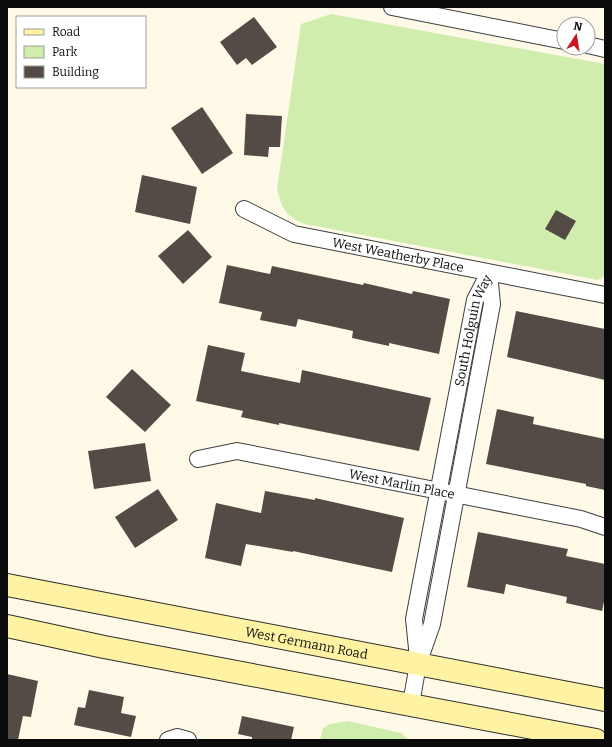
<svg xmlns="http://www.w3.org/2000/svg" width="612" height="747" viewBox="0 0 612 747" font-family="Bitter,serif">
<rect width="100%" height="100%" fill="#fffae8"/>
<!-- green -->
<g fill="#d0edae">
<path d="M331 14 605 64V276L598 280 305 224C285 216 282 209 277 189L301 24Z"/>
<polygon points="348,721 401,733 409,740 320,740 323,728 330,724"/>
</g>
<!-- building -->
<g fill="#544b46">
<polygon points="254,17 277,47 252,65 246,58 237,65 220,42"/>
<polygon points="202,107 233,153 202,174 171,128"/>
<polygon points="246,114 282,116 280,147 269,147 268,157 244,155"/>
<polygon points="142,175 197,187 190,224 135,212"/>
<polygon points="556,210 576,221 565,240 545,229"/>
<polygon points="188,230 212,257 183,284 158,256"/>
<polygon points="227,265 270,274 272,266 363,285 364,283 412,294 413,291 450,299 439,354 389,343 389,346 352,338 353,331 298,319 296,327 260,320 262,312 219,303"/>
<polygon points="516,311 605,329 605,380 507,357"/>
<polygon points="208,345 245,353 241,371 300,383 302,370 431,398 419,451 279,423 279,425 241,417 243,411 196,401"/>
<polygon points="132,369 171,405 145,432 106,397"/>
<polygon points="497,409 534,417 533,424 605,439 605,490 586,486 586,484 486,464"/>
<polygon points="145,443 151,481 94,489 88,451"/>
<polygon points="158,489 178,520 135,548 115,517"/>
<polygon points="265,491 315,500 315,498 404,518 392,572 293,551 293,552 246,544 241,566 205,558 216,503 261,513"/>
<polygon points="478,532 568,549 566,556 605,564 605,597 602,611 566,603 567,597 506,584 504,594 467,587"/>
<polygon points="7,674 38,681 31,717 23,716 18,740 7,740"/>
<polygon points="89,690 124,697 121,713 136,716 131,737 74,725 78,707 85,708"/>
<polygon points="242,716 294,727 291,740 252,740 252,737 238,734"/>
</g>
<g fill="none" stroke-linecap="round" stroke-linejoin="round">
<!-- street casing -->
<g stroke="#3e3e3e" stroke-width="18">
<g id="street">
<polyline points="392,7 564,41"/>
<polyline points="588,45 605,49"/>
<path id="s1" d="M244 209 294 234 605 295"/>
<path id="s2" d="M198 459 237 451 581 519 605 527"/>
<path id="s3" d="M418 658 414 619 475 300 489 273"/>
<polyline points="411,704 418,664 432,624 492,304 489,273"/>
<polyline points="168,740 177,737 188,740"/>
</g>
</g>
<!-- secondary casing -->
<g stroke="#2d2d2d" stroke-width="24">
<g id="secondary">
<path id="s4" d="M7 585 605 700"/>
<polyline points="7,626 104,647 596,740"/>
</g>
</g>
<!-- street -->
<use href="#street" stroke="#fff" stroke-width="16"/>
<!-- secondary -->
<use href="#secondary" stroke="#fff3a3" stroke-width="22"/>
</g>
<g text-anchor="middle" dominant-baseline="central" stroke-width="4" stroke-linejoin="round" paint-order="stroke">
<!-- street labels -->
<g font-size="13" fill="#0b0b0b" stroke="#fff">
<text stroke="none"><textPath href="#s1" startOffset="162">West Weatherby Place</textPath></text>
<text stroke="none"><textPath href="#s3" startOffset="334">South Holguin Way</textPath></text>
<text stroke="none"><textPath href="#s2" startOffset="208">West Marlin Place</textPath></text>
<text stroke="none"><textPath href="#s4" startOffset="305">West Germann Road</textPath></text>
</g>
</g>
<!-- border -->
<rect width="612" height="747" fill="none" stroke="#0b0b0b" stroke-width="16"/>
<!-- legend -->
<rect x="16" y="16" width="130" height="72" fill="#ffffff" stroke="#9d9d9d"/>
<rect x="24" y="29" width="20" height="6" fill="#fff3a3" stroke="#9d9d9d"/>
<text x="52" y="36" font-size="12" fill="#0b0b0b">Road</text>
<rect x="24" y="46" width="20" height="12" fill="#d0edae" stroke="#9d9d9d"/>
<text x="52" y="56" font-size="12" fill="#0b0b0b">Park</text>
<rect x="24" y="66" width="20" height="12" fill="#544b46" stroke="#9d9d9d"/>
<text x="52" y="76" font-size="12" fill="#0b0b0b">Building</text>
<!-- north arrow -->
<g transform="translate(576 36) rotate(12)"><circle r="19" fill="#ffffff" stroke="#9d9d9d"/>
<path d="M0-3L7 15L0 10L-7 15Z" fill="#c71622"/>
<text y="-6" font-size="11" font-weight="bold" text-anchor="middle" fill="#0b0b0b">N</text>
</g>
</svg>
